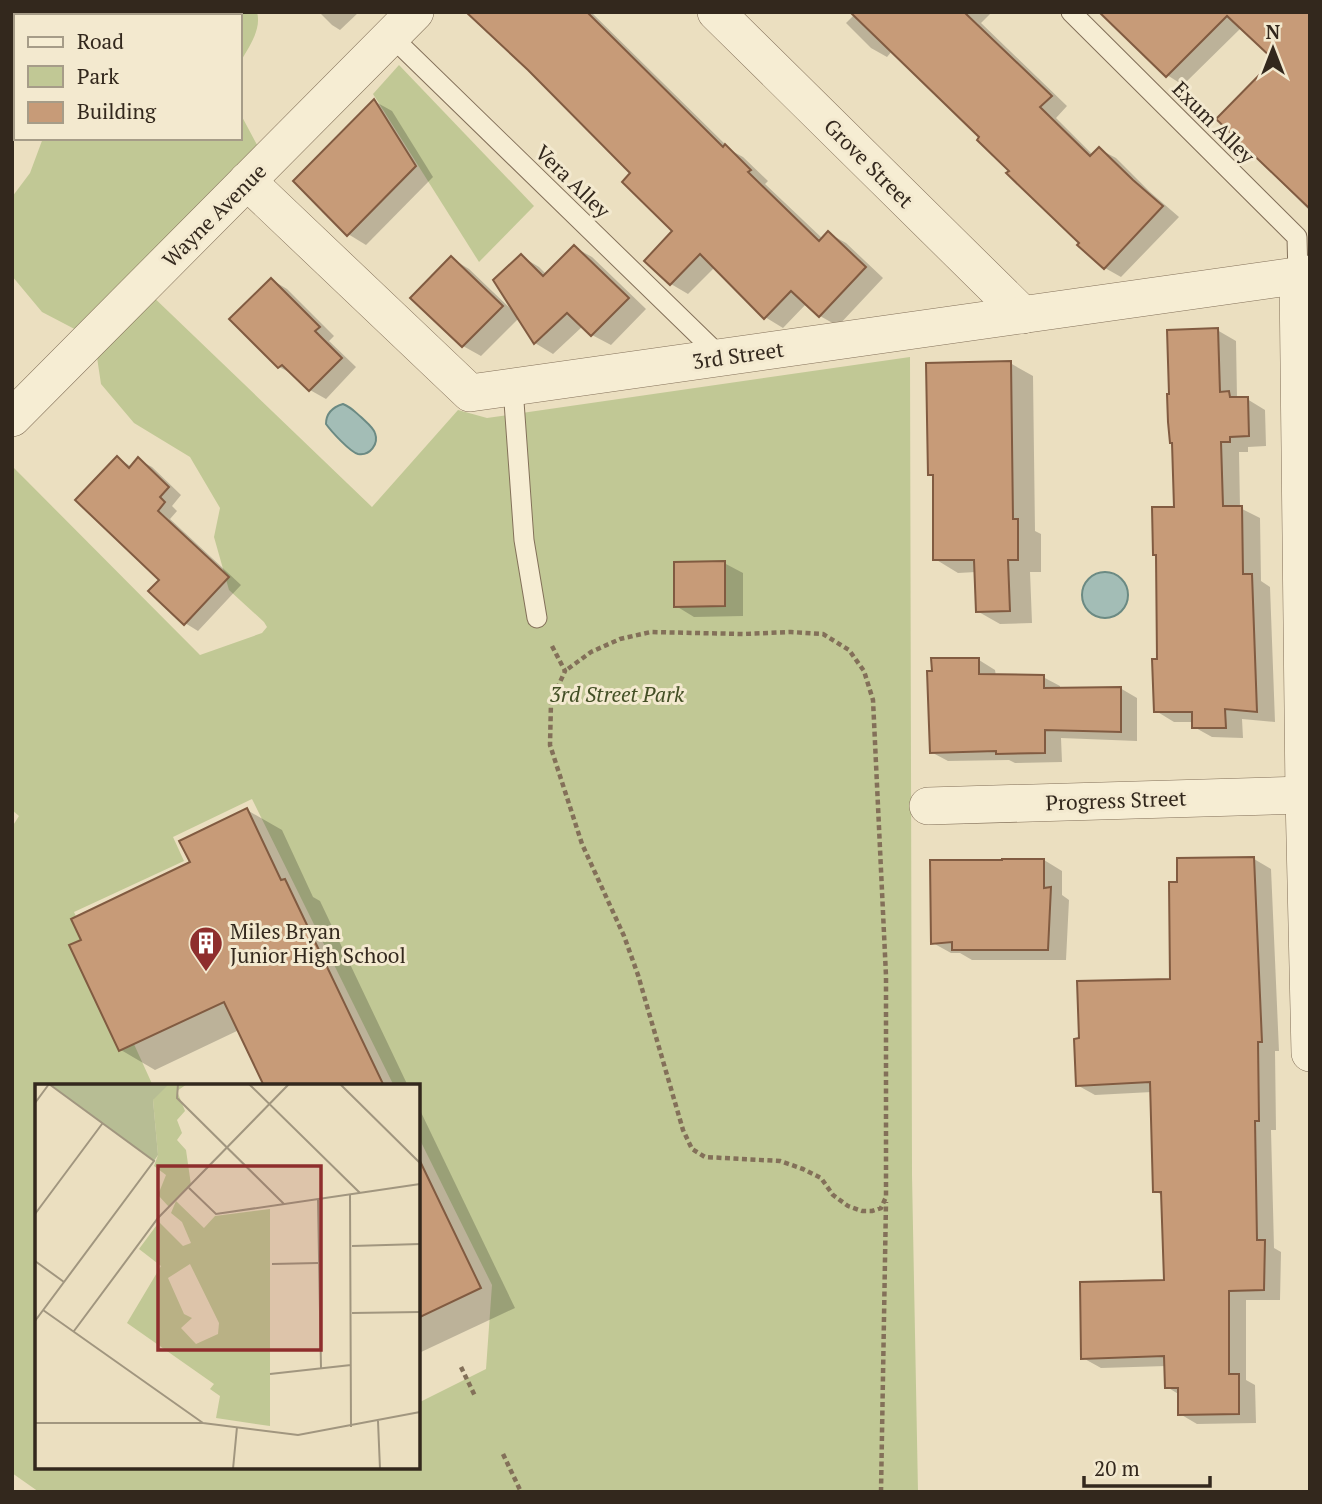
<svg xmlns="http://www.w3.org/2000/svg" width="1322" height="1504" viewBox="0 0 1322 1504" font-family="'PT Serif',serif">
<rect width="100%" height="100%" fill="#ebdfc0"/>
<!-- green -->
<g fill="#c1c895" fill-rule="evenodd">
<path d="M12 12H257C262 30 248 48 240 63V16H16V41L12 39Z"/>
<polygon points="399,65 534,206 479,262 373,94"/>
<polygon points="240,113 263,156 86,335 42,312 12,276 12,197 30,173 43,138 240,138"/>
<path d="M146 290 372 507 458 410 487 418 910 357 912 1175 918 1492H39L12 1473V827L19 816 12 810V466L200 655 262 633 267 627 264 622 229 590 214 537 220 508 190 457 134 423 101 384 95 344ZM252 799 394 1086H418V1136L492 1285 486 1369 418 1403V1467H37V1086H153L74 912 184 861 173 837Z"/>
</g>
<!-- water -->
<g fill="#a3bdb6" stroke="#6b8a83" stroke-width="2">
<path d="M343 404C351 407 355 412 361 417 366 422 373 427 375 433 379 444 370 456 358 454 350 452 331 431 326 424 326 413 333 407 343 404Z"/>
<circle cx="1105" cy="595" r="23"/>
</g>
<!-- shadow -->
<g fill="#0003">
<polygon points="319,12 359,12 340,30 332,25"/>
<polygon points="470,12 591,12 732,151 743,157 768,181 765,184 823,239 828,233 846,243 883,278 838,326 820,316 807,303 783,328 765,317 715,267 688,294 671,284 674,231 633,173"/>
<polygon points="853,12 992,12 981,23 1067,106 1056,118 1093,155 1099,149 1116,158 1150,192 1179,217 1121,277 1105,268 1011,171 981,137 892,51 887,57 871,48 846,23 855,14"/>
<polygon points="1105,12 1310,12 1310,211 1276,177 1277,176 1276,60 1242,27 1183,85 1167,75"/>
<polygon points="12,69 16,72 16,138 12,143"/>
<polygon points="374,101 392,111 433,177 366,245 348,234"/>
<polygon points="574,247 592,257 646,309 611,345 592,335 583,326 553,354 535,343 519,318 481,356 463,346 451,258 469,269 514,312 521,256 539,267 547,275"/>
<polygon points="272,280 287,289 334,336 329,341 356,367 326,399 310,390 295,375 279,367"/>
<polygon points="1217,330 1236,341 1237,398 1247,399 1265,410 1266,446 1248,447 1248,452 1239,452 1240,508 1260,518 1261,581 1270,587 1275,722 1242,719 1243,738 1212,737 1194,727 1194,722 1174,722 1156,711 1176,508"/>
<polygon points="1010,363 1033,376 1035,531 1041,534 1041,572 1030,572 1032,623 1000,624 977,611 976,572 958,573 935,559 935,478 929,474"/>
<polygon points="117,458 132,467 139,460 152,467 181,495 172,506 177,511 170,519 241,585 198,631 185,623 161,580"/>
<polygon points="724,563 743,573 743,616 694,617 676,606"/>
<polygon points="979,660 995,670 996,676 1043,677 1060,686 1060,689 1120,688 1137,698 1137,741 1061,738 1062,762 1015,763 1009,760 948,761 931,752"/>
<polygon points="247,810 282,830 313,897 320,901 408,1086 266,1086 239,1030 155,1070 121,1050 83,940 192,863"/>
<polygon points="1254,859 1271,869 1279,1051 1275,1051 1276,1130 1271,1130 1274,1248 1281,1252 1280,1300 1246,1300 1246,1380 1255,1385 1256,1423 1197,1424 1180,1414 1180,1395 1167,1387 1166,1366 1101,1368 1083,1358 1166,1282 1162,1195 1155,1191 1152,1092 1095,1095 1077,1085 1172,981 1179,883"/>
<polygon points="1044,860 1062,871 1062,895 1069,900 1066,960 972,960 960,953 951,953 933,943"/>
<polygon points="418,1106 515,1308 419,1353 418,1353"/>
</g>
<!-- building -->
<g fill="#c79b78" stroke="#815b41" stroke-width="2">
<polygon points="466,12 587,12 723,147 725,144 751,170 748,172 819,241 828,231 866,267 819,317 791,291 764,319 700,254 670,285 644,261 672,231 622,182 630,173 528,70"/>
<polygon points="850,12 964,12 1052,96 1040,107 1090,156 1099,147 1133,180 1163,206 1104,269 1077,245 1079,243 1006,173 1009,171 977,140 979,137"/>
<polygon points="1099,12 1310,12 1310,209 1216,119 1274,60 1227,16 1166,77"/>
<polygon points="374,99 416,166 347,236 293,181"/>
<polygon points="574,245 629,298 591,336 567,313 534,344 493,280 521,254 543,276"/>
<polygon points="451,256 503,306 462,347 410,298"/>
<polygon points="271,278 320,327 315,331 342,358 309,391 282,365 278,368 229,319"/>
<polygon points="1218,328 1220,392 1229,391 1230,397 1248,397 1249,436 1230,437 1230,442 1221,442 1223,506 1242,506 1243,574 1252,574 1257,712 1225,709 1226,728 1192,728 1192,712 1154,712 1152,659 1157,659 1156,555 1153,555 1152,507 1174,507 1172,443 1170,443 1168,422 1167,394 1169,394 1167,330"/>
<polygon points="1011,361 1013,519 1018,519 1018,560 1008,560 1010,611 976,612 974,560 933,560 933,475 928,475 926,363"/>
<polygon points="117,456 129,468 138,457 169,487 160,497 165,502 158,511 229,577 184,625 148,591 159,580 75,500"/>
<polygon points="725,561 725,606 674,607 674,562"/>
<polygon points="931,658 979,658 979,674 1044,675 1044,688 1121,687 1121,732 1045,730 1045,753 996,754 996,751 930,753 927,671 932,671"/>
<polygon points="247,808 281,880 285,879 384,1086 264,1086 224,1002 119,1051 69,945 81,940 71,919 190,862 179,841"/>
<polygon points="1254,857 1262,1042 1258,1042 1259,1121 1255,1121 1257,1240 1265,1240 1264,1290 1229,1291 1229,1374 1239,1374 1239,1414 1178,1415 1178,1388 1165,1388 1164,1356 1081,1359 1080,1282 1164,1280 1161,1192 1153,1192 1150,1082 1076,1086 1074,1039 1079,1038 1077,981 1170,979 1169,882 1177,882 1177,858"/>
<polygon points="1002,859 1044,859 1044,888 1051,887 1048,950 952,950 952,942 931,944 930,860 1002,860"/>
<polygon points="418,1157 481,1288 418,1318"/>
</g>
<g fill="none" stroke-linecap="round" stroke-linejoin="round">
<!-- lane casing -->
<g stroke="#837059" stroke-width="21">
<g id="lane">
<polyline points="1071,12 1297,237 1298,276"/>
<polyline points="392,37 722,358"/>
<polyline points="513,388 524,540 537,618"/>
</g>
</g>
<!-- street casing -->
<g stroke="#837059" stroke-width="38">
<g id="street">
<polyline points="716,12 1023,315"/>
<polyline points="247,181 470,393 1310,274"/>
<polyline points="1298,276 1304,795 1310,1053"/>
<polyline points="12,418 415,12"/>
<polyline points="928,806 1304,795"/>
</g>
</g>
<!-- path -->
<g stroke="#837059" stroke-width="4.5" stroke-dasharray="5 3.5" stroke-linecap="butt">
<polyline points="552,646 565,671 551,702 550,745 582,844 624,936 638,975 683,1130 692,1149 705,1157 780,1161 803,1169 821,1178 833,1195 848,1206 862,1211 872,1211 881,1208 886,1197 886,976 873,700 864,671 849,650 823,634 791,632 743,634 651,632 620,639 591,652 565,671"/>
<polyline points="461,1367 475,1396"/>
<polyline points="503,1454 521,1492"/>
<polyline points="881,1492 886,1202"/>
</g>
<!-- lane -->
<use href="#lane" stroke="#f6edd3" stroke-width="19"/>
<!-- street -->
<use href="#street" stroke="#f6edd3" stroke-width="37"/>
</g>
<!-- icons -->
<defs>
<g id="building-pin" transform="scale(1.75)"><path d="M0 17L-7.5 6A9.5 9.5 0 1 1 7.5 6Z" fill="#8e2e2d" stroke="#f3e9cf"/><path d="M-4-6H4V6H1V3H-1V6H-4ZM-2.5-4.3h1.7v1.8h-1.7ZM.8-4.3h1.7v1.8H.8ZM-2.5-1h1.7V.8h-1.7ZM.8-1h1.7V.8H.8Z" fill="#fff"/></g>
</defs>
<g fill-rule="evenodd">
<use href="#building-pin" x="206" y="943"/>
</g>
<g text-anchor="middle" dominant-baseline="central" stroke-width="6" stroke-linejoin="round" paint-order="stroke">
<!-- street labels -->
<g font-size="21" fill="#33281d" stroke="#f3e9cf">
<text transform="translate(1214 122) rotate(45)">Exum Alley</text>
<text transform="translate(869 163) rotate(45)">Grove Street</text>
<text transform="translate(573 181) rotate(44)">Vera Alley</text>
<text transform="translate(214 215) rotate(-45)">Wayne Avenue</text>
<text transform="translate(738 355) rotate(-8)">3rd Street</text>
<text transform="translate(1116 800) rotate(-2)">Progress Street</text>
</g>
<!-- park labels -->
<g font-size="21" font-style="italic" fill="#434f25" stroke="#f3e9cf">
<text x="617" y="694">3rd Street Park</text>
</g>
<!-- poi labels -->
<g font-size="21" fill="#33281d" stroke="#f3e9cf" text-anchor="start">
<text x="230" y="931">Miles Bryan<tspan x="230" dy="24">Junior High School</tspan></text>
</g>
</g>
<!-- overview -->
<g transform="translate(35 1084)">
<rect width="385" height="385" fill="#ebdfc0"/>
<path d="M123 0H152L142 7 150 27 142 36 147 49 142 56 151 66 156 101 134 123 123 111 131 91 119 82 123 71 118 16ZM141 117 169 144 180 132 235 125V342L181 334 185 312 175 305 179 300 92 239 126 182 104 165 124 138 148 162 156 159 147 138 136 129ZM155 180 184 239 183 250 161 260 146 244 157 234 149 230 133 194Z" fill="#c1c895" fill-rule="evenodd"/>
<path d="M14 0H134L118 16 123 71 119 77Z" fill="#b7bd94"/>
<path fill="none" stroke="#a1967f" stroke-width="2" d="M143 0 142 14 249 120M214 0 325 109M305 0 385 79M0 19 14 0M154 104 181 130 385 100M315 111 316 343M283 115 286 284M0 130 67 40M317 162 385 160M0 177 29 198M237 180 283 179M8 226 168 339M317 229 385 228M0 237 119 77 14 0M39 247 123 134 254 0M235 290 316 281M343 337 345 385M0 339H168L263 351 385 328M198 385 202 343"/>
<path fill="#8e2e2d" fill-opacity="0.15" stroke="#8e2e2d" stroke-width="3.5" d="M123 82H286V266H123Z"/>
<rect width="385" height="385" fill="none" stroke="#33281d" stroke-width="3.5"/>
</g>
<!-- border -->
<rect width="1322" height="1504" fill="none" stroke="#33281d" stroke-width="28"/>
<!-- legend -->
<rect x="14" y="14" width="228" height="126" fill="#f3e9cf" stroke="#a69c88" stroke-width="2"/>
<rect x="28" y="37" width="35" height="10" fill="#f6edd3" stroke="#a69c88" stroke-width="2"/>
<text x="77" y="49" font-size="21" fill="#33281d">Road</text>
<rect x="28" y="66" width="35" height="21" fill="#c1c895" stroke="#a69c88" stroke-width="2"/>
<text x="77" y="84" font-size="21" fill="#33281d">Park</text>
<rect x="28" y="102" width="35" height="21" fill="#c79b78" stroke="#a69c88" stroke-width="2"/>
<text x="77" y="119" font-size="21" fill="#33281d">Building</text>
<!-- north arrow -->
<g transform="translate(1273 49)" stroke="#f3e9cf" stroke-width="5" paint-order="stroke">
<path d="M0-5L12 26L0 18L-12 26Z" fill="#33281d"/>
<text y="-10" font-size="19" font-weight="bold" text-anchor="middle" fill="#33281d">N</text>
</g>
<!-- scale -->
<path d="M1084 1476v10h126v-10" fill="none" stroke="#33281d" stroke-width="3.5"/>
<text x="1094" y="1476" font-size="21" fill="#33281d" stroke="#f3e9cf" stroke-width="5" paint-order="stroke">20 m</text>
</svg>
